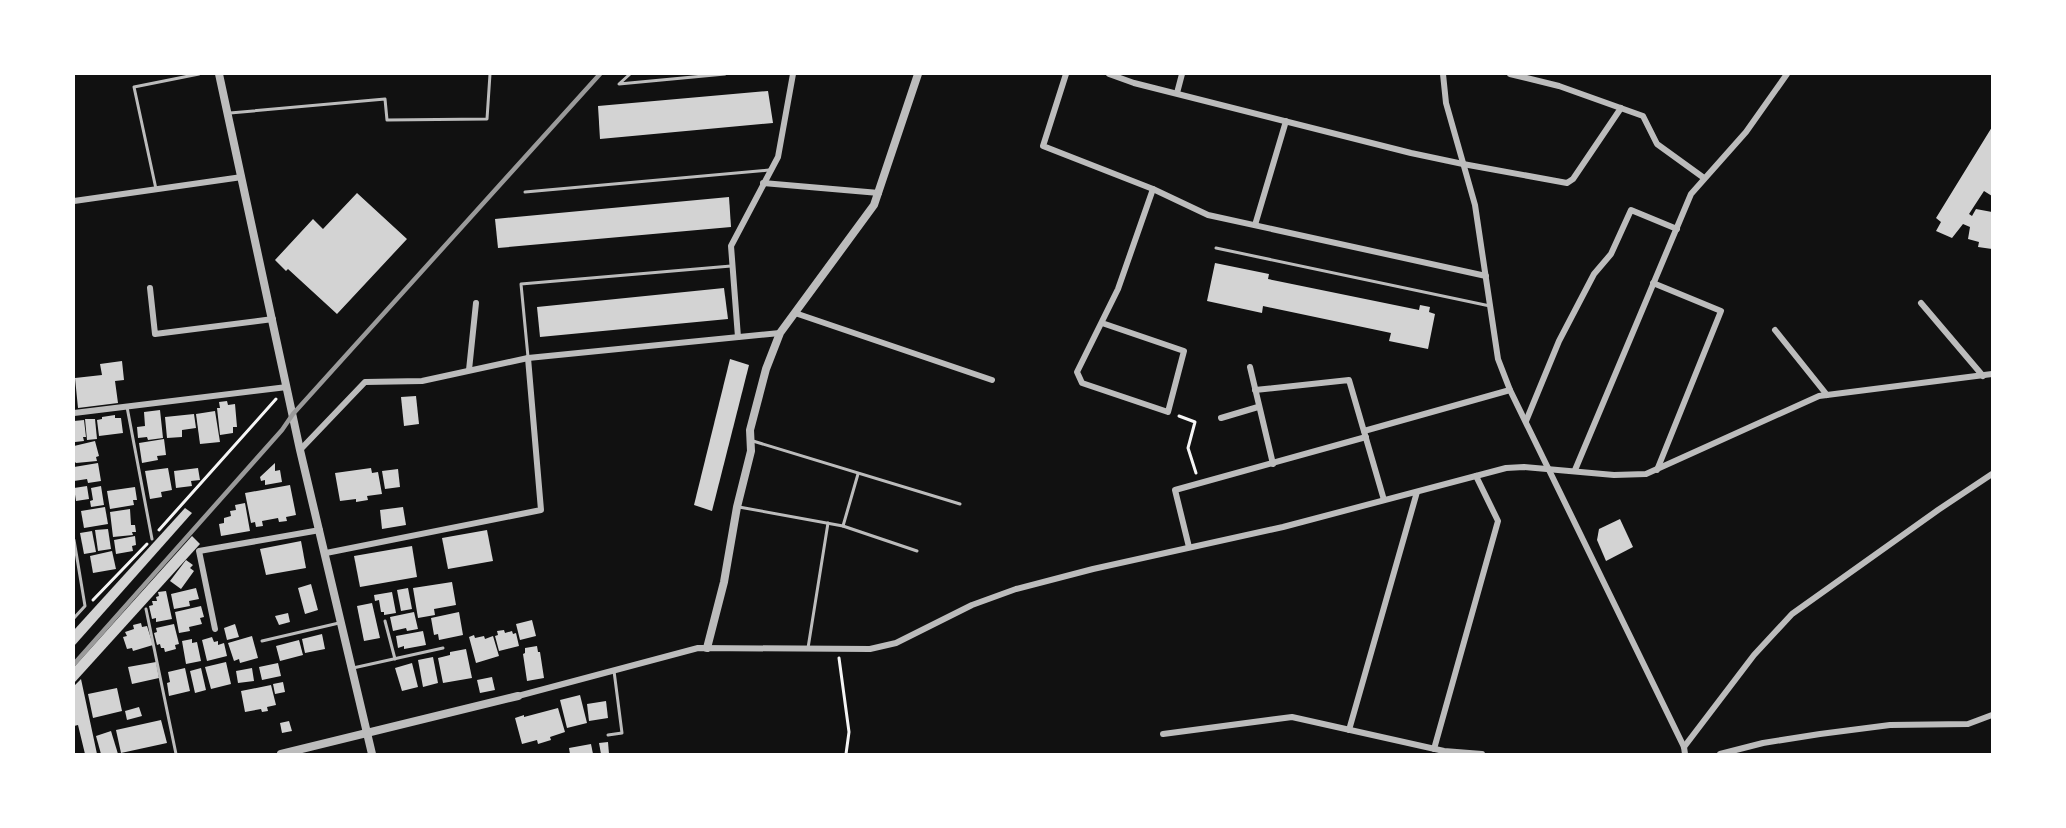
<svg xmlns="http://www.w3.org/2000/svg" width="2066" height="828" viewBox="0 0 2066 828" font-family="'PT Serif',serif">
<rect width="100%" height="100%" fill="#111"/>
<!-- building -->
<g fill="#d3d3d3">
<polygon points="768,91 773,123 600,139 598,106"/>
<polygon points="1992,127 1992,196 1984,191 1969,214 1972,216 1976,209 1992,212 1992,249 1978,247 1979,242 1968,239 1970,227 1963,224 1952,238 1936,231 1941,222 1936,218"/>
<polygon points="357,193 407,239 337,314 288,269 286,271 275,260 313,219 323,229"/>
<polygon points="729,197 731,227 498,248 495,219"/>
<polygon points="1215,263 1269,274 1268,279 1419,310 1420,305 1430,307 1429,312 1435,314 1428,349 1389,341 1391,333 1263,306 1262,313 1207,301"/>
<polygon points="724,288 728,319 540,337 537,307"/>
<polygon points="730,359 749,365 712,511 694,505"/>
<polygon points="122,361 124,380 115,381 118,403 78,408 75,378 102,375 100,364"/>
<polygon points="416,396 419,424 404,426 401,397"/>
<polygon points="227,401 228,405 235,404 237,427 233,427 233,433 220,435 217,408 220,408 219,402"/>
<polygon points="160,410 163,438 148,440 147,437 138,438 137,427 145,426 144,412"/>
<polygon points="215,411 220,442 200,444 196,414"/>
<polygon points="194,414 196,428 182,430 182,437 167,438 165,417"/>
<polygon points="115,415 115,418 121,418 123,433 99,436 97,420 102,419 102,417"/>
<polygon points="85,419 95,419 97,439 87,440"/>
<polygon points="84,420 86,437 83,437 84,441 75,442 74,421"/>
<polygon points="164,439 166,455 157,456 158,460 142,463 139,443"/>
<polygon points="95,441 99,456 96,457 97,461 76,463 74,461 74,446"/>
<polygon points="98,463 101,481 88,483 87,479 74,481 74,467"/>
<polygon points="275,463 275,471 280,470 282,482 265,485 265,480 261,481 260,477"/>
<polygon points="168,468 172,490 161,492 162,497 150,499 145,471"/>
<polygon points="198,468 200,480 191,481 192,486 176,488 174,471"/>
<polygon points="371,468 372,473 378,472 382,494 367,496 368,500 356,502 356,499 340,501 335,473"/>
<polygon points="398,469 400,487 385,489 382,471"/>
<polygon points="290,485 296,515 286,517 287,521 279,522 278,518 262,521 263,526 256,527 255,522 251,523 245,493"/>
<polygon points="87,486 89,499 76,501 74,488"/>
<polygon points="101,486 104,505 91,507 90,501 93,500 91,488"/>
<polygon points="135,487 137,500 133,500 134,505 110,509 107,491"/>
<polygon points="245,503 250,531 221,536 219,524 224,523 224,518 231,516 230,511 236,510 235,505"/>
<polygon points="105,507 108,524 84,528 81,511"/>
<polygon points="403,507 406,525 382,529 380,510"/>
<polygon points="185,508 192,513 74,646 74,630"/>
<polygon points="130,509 131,525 135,525 136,532 132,532 133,535 113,537 110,512"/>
<polygon points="1620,519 1633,547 1606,561 1597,540 1599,529"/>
<polygon points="108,529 111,549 98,551 95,530"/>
<polygon points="487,530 493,561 448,569 442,538"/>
<polygon points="92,531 96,552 84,554 80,533"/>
<polygon points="135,536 136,545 132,546 133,551 116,554 114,540"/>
<polygon points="192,536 200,544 74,683 74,667"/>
<polygon points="301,541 306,568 266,575 260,549"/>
<polygon points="412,546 417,577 360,587 354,556"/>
<polygon points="112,551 116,569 93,573 90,556"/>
<polygon points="186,560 193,565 190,568 194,571 181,589 170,581"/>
<polygon points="452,582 456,605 434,609 435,615 418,618 413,588"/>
<polygon points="311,584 318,610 305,614 298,588"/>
<polygon points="196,588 199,599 189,601 190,606 174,609 171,594"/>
<polygon points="408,588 412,609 401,611 397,590"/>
<polygon points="166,591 172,619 156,622 156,618 152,619 149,606 153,605 152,601 157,601 156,597 159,596 158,592"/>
<polygon points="392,592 396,613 384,615 384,612 381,612 379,600 375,601 374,595"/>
<polygon points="372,603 380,638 364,641 357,606"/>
<polygon points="201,606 204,617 200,618 202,624 189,627 190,631 179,633 175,612"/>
<polygon points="414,612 418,629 407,631 406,628 393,631 390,617"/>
<polygon points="459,612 463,635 439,640 438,634 434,635 431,618"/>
<polygon points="288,613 290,622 279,625 275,616"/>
<polygon points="532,620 536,636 520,640 516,624"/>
<polygon points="141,623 142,627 147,626 153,645 133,651 132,648 127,649 123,637 127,636 125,632 134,629 133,625"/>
<polygon points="174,624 179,644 175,645 176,649 165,652 164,648 161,648 160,644 157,645 154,633 157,632 156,628"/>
<polygon points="235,624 239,637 227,640 224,628"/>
<polygon points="504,630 505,633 512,631 513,634 516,633 519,646 499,651 495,636 498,635 497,631"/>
<polygon points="423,631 426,645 404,649 404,646 398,648 396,636"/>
<polygon points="322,634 325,649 305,653 302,639"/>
<polygon points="474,635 475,638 484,636 485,639 493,636 499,656 476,663 469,637"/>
<polygon points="252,636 258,658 240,663 239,659 234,661 228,643"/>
<polygon points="212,637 214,642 218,641 218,645 224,643 227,656 207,661 202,640"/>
<polygon points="192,639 192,643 197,642 201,661 186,664 182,641"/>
<polygon points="299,640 303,655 280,661 276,646"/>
<polygon points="537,646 538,652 540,652 544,678 527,681 523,654 525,653 525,648"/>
<polygon points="466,649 472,678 443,683 438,658 450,655 450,652"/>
<polygon points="433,657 438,683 423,687 418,660"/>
<polygon points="156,662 159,678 132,684 128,667"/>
<polygon points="226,662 231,684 211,689 205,667"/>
<polygon points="278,663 281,676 262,680 259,667"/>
<polygon points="412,663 418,687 402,691 395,668"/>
<polygon points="185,668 190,691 169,696 167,683 170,682 168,672"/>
<polygon points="201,668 206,690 195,693 190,671"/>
<polygon points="252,668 254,681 238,683 236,671"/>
<polygon points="492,677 495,690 480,693 477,680"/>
<polygon points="81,679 97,754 85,754 78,725 74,726 74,686"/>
<polygon points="283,682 285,692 275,694 273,684"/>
<polygon points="271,685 276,705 267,707 268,711 262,712 261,709 245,712 241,691"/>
<polygon points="117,688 122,711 93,718 88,694"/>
<polygon points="580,695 587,723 567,728 560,700"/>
<polygon points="606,701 608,718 589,721 587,704"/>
<polygon points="139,707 142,716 127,720 125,711"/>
<polygon points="558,708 565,732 550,737 551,740 538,744 537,740 522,744 515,718 524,715 524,717"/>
<polygon points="161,720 167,743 121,753 116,730"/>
<polygon points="289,721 292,731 282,733 280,723"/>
<polygon points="111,731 118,754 101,754 96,736"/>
<polygon points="608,742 609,754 601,754 599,743"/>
<polygon points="591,744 593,754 570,754 569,748"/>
</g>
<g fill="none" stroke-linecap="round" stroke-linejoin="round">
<!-- path -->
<g stroke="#f5f5f5" stroke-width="3">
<polyline points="1179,416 1195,422 1188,448 1196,473"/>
<polyline points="159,530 276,399"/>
<polyline points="93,600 147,544"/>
<polyline points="839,658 849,732 846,754"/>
</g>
<!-- service -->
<g stroke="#bcbcbc" stroke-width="3">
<polyline points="630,74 619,84 725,74"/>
<polyline points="230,113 385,99 387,120 487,119 490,74"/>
<polyline points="156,189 134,87 199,74"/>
<polyline points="525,192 769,170"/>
<polyline points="1216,248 1490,306"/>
<polyline points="528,357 521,284 731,266"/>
<polyline points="127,407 152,539"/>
<polyline points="753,441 960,504"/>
<polyline points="739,507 843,526 917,551"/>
<polyline points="843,526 858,474"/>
<polyline points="74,540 85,606 74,618"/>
<polyline points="146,609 176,754"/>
<polyline points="385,621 395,659"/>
<polyline points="262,641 339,623"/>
<polyline points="808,648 828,523"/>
<polyline points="353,668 443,648"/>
<polyline points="608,735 622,733 614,671"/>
</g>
<!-- minor -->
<g stroke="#bcbcbc" stroke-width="6">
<polyline points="1066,74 1043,146 1153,189 1208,215 1486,276"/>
<polyline points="1109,74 1134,83 1411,153 1463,164 1567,183 1573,179 1621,108"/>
<polyline points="1443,74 1446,103 1475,205 1498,359 1510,390 1684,747 1685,754"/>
<polyline points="1510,74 1559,86 1643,116 1657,144 1704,178"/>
<polyline points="1177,93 1182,74"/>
<polyline points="763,183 879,193"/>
<polyline points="74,201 242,177"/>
<polyline points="1255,225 1286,121"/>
<polyline points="1653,283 1721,311 1657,470"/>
<polyline points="150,288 155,334 273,319"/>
<polyline points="1921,303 1983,376"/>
<polyline points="795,313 992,380"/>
<polyline points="1102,323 1184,351 1168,412 1082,383 1077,372 1118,289 1153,189"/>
<polyline points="1775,330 1827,395"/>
<polyline points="738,337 731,246 778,157 793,74"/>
<polyline points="1250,367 1273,464"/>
<polyline points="469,370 476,303"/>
<polyline points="1255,390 1349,380 1384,500"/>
<polyline points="74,413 287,387"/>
<polyline points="1221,418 1258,407"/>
<polyline points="1526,421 1559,341 1594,274 1611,254 1631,210 1677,229"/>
<polyline points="1364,431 1510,390"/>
<polyline points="300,450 365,382 422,381 528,358 780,333"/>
<polyline points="1575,470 1691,194 1746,132 1787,74"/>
<polyline points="1189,547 1175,490 1366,437"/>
<polyline points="326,553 541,510 528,358"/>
<polyline points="215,629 199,551 320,530"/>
<polyline points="518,696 698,648 870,649 896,643 972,605 1016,589 1093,569 1283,527 1506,468 1524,467 1614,475 1646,474 1819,396 1992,374"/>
<polyline points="1349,730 1417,492"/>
<polyline points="1163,734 1292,717 1444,751 1482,754"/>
<polyline points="1684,747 1754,655 1792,614 1938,510 1992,474"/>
<polyline points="1434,749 1498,521 1476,476"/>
<polyline points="1720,754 1763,743 1820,734 1890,725 1968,724 1992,715"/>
</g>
<!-- tertiary -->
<g stroke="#bcbcbc" stroke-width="8">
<polyline points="219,74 300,450 372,754"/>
<polyline points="707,648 724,582 737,507 751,451 750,430 766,369 780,333 874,205 918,74"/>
<polyline points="281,754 518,696"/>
</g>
<!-- rail -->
<polyline stroke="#9a9a9a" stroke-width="4.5" points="74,664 282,430 293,414 600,74"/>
</g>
<!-- border -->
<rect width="2066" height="828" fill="none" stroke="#ffffff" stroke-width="150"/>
</svg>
